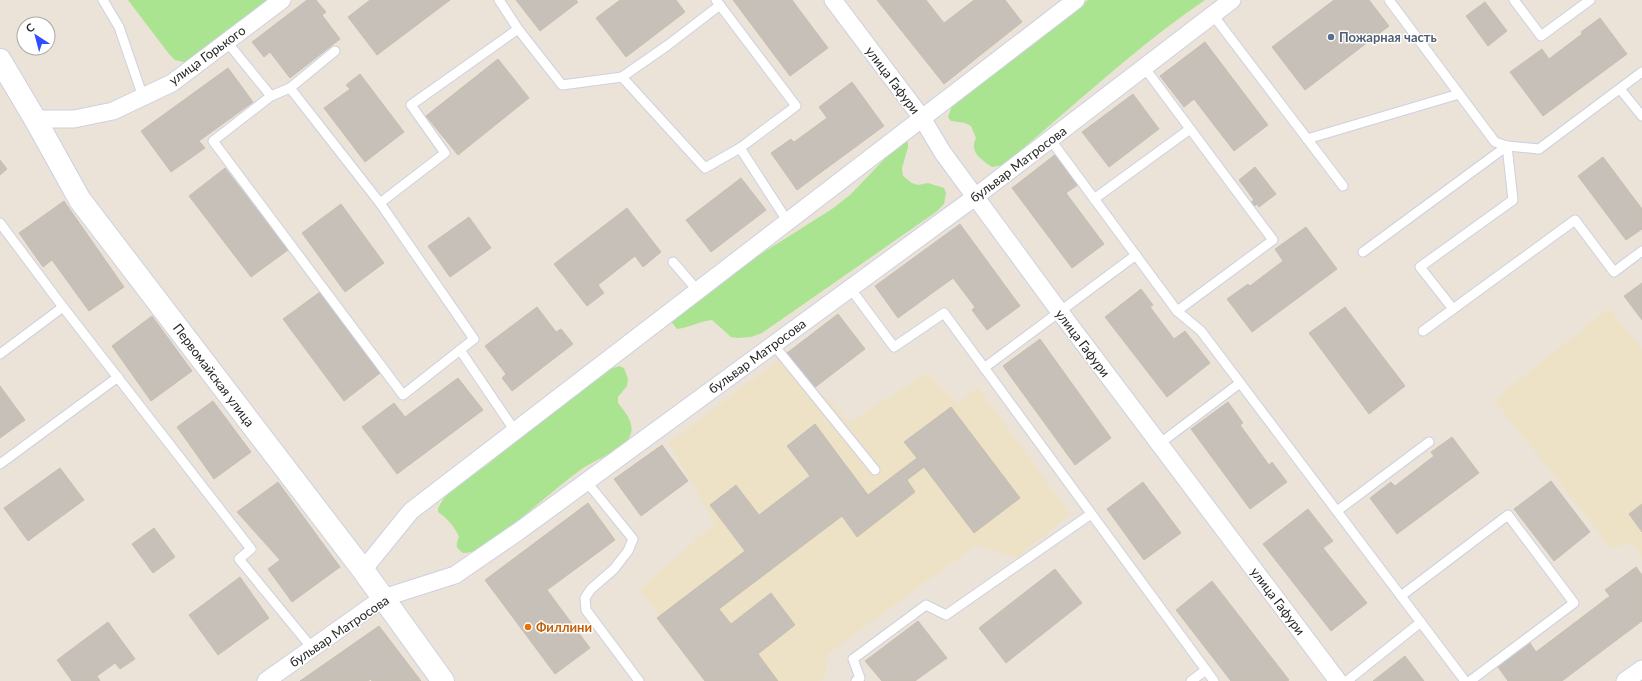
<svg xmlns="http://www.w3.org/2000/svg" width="1642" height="681" viewBox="0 0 1642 681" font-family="Lato,sans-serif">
<rect width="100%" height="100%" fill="#ebe3d8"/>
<!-- education -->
<g fill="#eee2c6">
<polygon points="1609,308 1642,349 1642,558 1631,543 1611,548 1494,400"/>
<polygon points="785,355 812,390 827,398 850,422 927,373 958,404 978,387 1070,514 1017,558 976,545 828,654 825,677 820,681 710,681 639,590 715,523 668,443"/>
</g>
<!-- green -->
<g fill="#aae491">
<polygon points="128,0 271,0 188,63 175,60 169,54"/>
<path d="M1088 0H1205C1133 49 1070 110 1003 165L992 167C981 159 969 153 976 138L971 126 965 123 951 121 948 117 952 106 1065 18 1073 13Z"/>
<path d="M906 141 908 142V147L902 168 903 176 912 183 918 185 928 183 944 188 946 193 944 204 936 212 762 333 751 337 738 338 731 337 712 320C699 321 689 328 677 329L670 320 756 257 832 209 850 195 895 148 901 143Z"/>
<path d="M619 366 624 368 628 379 627 386 618 397V403C627 414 638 427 627 441 620 450 594 461 583 468 553 490 525 516 495 539 485 545 475 553 463 553 456 548 455 546 459 537 455 527 447 518 438 512V508L444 498 451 491 466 479 487 465 515 441 601 375 610 369Z"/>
</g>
<!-- building -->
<g fill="#c6c0b8" stroke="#c6bfb2">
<polygon points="307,0 316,0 326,12 322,15 340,39 290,78 270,52 264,57 252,42"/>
<polygon points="370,0 450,0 377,55 348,17"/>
<polygon points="516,0 576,0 578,2 540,31"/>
<polygon points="620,0 676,0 685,12 626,57 596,18"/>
<polygon points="733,0 792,0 828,48 790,76"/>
<polygon points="877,0 926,0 944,23 974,0 1005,0 1022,22 944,84"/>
<polygon points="1334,0 1369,0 1389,26 1305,90 1272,47"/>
<polygon points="1485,2 1507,31 1488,46 1466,16"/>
<polygon points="1600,18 1627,54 1543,116 1510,72 1542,49 1549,59 1582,34 1581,32"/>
<polygon points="1205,42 1268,125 1234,151 1194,99 1184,107 1160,76"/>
<polygon points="498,59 529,98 458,155 426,116"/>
<polygon points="228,68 253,102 199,141 205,148 171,172 141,131"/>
<polygon points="360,74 404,132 365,162 324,108 350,89 346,85"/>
<polygon points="852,82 884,126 797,190 771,153 791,139 794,142 827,118 819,107"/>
<polygon points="1133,94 1159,129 1109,167 1082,132"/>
<polygon points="1056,154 1079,184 1066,193 1104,244 1072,268 1012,188"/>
<polygon points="1603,157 1642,209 1642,229 1626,240 1578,176"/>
<polygon points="0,160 7,169 0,175"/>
<polygon points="1255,167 1276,194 1259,207 1257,204 1253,207 1250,203 1254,200 1239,180"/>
<polygon points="225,168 288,250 251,277 189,196"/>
<polygon points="741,178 766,210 711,252 686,220"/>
<polygon points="64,201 124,287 89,311 52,260 43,267 19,233"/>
<polygon points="341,204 384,263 345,292 302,233"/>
<polygon points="627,208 661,252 643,267 635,256 598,285 604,293 587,306 554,264"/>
<polygon points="469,217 491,248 450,277 428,246"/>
<polygon points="960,224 1020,306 987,330 972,310 975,307 953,278 898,318 875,286"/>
<polygon points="1306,227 1337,269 1252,332 1227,299 1248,284 1250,286 1283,261 1275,249"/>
<polygon points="1642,283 1642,320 1624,296"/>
<polygon points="1141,289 1153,305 1150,307 1174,339 1185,331 1210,363 1167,397 1105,317"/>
<polygon points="320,292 380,373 344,401 283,319"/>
<polygon points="537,307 556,332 561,329 573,344 512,391 502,378 506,374 485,346"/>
<polygon points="1345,307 1405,386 1369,414 1309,333"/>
<polygon points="838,314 865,349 814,388 787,353"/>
<polygon points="152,316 192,371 151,401 112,346"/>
<polygon points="1040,339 1111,438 1075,465 1003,366"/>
<polygon points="458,378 483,410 397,474 362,427 394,403 405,417"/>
<polygon points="0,386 25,420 0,438"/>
<polygon points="213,401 251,452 214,479 177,427"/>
<polygon points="1228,402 1243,423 1240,425 1269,465 1272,462 1287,482 1250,509 1191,429"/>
<polygon points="951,407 1020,498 974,533 924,467 907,480 915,492 857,537 842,516 719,609 731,624 771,593 795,625 758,654 778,681 705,681 657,618 745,551 710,505 736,485 759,515 810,476 787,446 815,424 868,495 917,458 904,442"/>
<polygon points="1452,437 1479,473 1397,534 1370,498 1391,482 1395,486 1434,456 1431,452"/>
<polygon points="662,445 688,481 641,516 614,479"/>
<polygon points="60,468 84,500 28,541 4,508"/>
<polygon points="1551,481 1590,532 1554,561 1514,509"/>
<polygon points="278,482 340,567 292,602 268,569 280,560 237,512"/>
<polygon points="1143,482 1181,533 1144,560 1107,509"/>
<polygon points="588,503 615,540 547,590 590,648 555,674 485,580"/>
<polygon points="1642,504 1642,532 1629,514"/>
<polygon points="1308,509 1333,541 1323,548 1367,603 1331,631 1263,544"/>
<polygon points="154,528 175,557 153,573 132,544"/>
<polygon points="1636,567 1642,575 1642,621 1562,681 1508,681 1498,667 1530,643 1536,652 1610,596 1605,590"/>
<polygon points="1055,569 1082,603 1006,663 979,628"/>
<polygon points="240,577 269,618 218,655 189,615"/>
<polygon points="1212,581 1289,680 1287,681 1231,681 1176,610"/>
<polygon points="918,621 947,658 915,681 882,681 865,661"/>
<polygon points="108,622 135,659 120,669 115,663 97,676 100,681 72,681 57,660"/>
<polygon points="379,626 421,681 372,681 371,679 368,681 300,681"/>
<polygon points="1405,656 1424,681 1373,681"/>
</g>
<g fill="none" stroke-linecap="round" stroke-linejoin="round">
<!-- service casing -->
<g stroke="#cdd0e1" stroke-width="11">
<g id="service">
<polyline points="103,0 119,27 143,97"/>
<polyline points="499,0 518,29 562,85 622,77 705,168 740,148 788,222"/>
<polyline points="716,0 796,106 740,148"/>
<polyline points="1389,0 1495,142 1507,146 1539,149 1642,72"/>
<polyline points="1514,0 1541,36 1590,0"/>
<polyline points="1213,15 1343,186"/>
<polyline points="227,42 271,96 213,141 403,395 474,339 380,203 445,153 411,105 518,29"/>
<polyline points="335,51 290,88 380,203"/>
<polyline points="622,77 668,45 720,5"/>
<polyline points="1620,89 1642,116"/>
<polyline points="271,96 290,88"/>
<polyline points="1050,139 1177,311 1273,240 1144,67"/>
<polyline points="1307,139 1459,94"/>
<polyline points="1094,199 1190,129"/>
<polyline points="0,223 63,307 0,354"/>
<polyline points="1363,252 1507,146 1513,200 1420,267 1453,309"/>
<polyline points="673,262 698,291"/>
<polyline points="850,288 894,347 944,313 1214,681"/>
<polyline points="63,307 251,549 239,559 312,648"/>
<polyline points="1177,311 1201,331 1465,681"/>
<polyline points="1423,331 1575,220 1614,272 1642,251"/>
<polyline points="773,344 875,470"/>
<polyline points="460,350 515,431"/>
<polyline points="984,368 1136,255"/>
<polyline points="1159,444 1240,383"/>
<polyline points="0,464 118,377"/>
<polyline points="586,481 633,539 628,551 614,569 591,589 585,598 586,610 639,681"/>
<polyline points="1337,511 1429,442"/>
<polyline points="1401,596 1508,515 1574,603 1470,681"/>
<polyline points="856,681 860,678 853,659 926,605 946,615 1091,514"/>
<polyline points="1191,681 1206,670"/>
<polyline points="1347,681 1421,622"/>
</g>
</g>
<!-- minor casing -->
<g stroke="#cdd0e1" stroke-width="19">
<g id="minor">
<polyline points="833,0 922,118 943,153 1060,312 1338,681"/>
<polyline points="35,119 74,119 113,111 172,83 282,0"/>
<polyline points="363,570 411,511 1076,0"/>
<polyline points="266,681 383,598 455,575 519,531 975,197 1232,0"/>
<polyline points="1625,681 1642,669"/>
</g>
</g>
<!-- tertiary casing -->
<g stroke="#cdd0e1" stroke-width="24">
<polyline id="tertiary" points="0,60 35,119 80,200 363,570 443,681"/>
</g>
<!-- service -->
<use href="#service" stroke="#fff" stroke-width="9"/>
<!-- minor -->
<use href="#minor" stroke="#fff" stroke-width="17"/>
<!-- tertiary -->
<use href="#tertiary" stroke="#fff" stroke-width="22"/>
</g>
<!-- markers -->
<circle fill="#5c6f8a" stroke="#fff" stroke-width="1.5" cx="1331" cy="37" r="4"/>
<circle fill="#e8710a" stroke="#fff" stroke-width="1.5" cx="528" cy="627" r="4"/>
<g text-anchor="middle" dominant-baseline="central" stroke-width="3" stroke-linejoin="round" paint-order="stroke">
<!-- service labels -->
<g font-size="13" font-weight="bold" fill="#4e5e75" stroke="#fff" text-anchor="start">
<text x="1339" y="37">Пожарная часть</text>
</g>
<!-- street labels -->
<g font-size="13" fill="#272727" stroke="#fff">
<text transform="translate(207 55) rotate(-36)">улица Горького</text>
<text transform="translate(893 80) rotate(53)">улица Гафури</text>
<text transform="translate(1018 164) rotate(-37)">бульвар Матросова</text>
<text transform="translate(1083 343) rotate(53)">улица Гафури</text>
<text transform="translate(757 356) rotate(-36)">бульвар Матросова</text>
<text transform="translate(214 375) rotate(53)">Первомайская улица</text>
<text transform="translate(1278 601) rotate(53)">улица Гафури</text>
<text transform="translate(339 631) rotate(-34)">бульвар Матросова</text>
</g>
<!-- food labels -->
<g font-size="13" font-weight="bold" fill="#c56008" stroke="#fff" text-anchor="start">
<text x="536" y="627">Филлини</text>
</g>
</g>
<!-- north arrow -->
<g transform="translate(36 36) rotate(324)"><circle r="19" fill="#ffffff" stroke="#a9a9a9"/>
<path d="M0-3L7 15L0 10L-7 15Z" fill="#304eff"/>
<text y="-6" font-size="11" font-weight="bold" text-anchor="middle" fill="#272727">С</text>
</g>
</svg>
